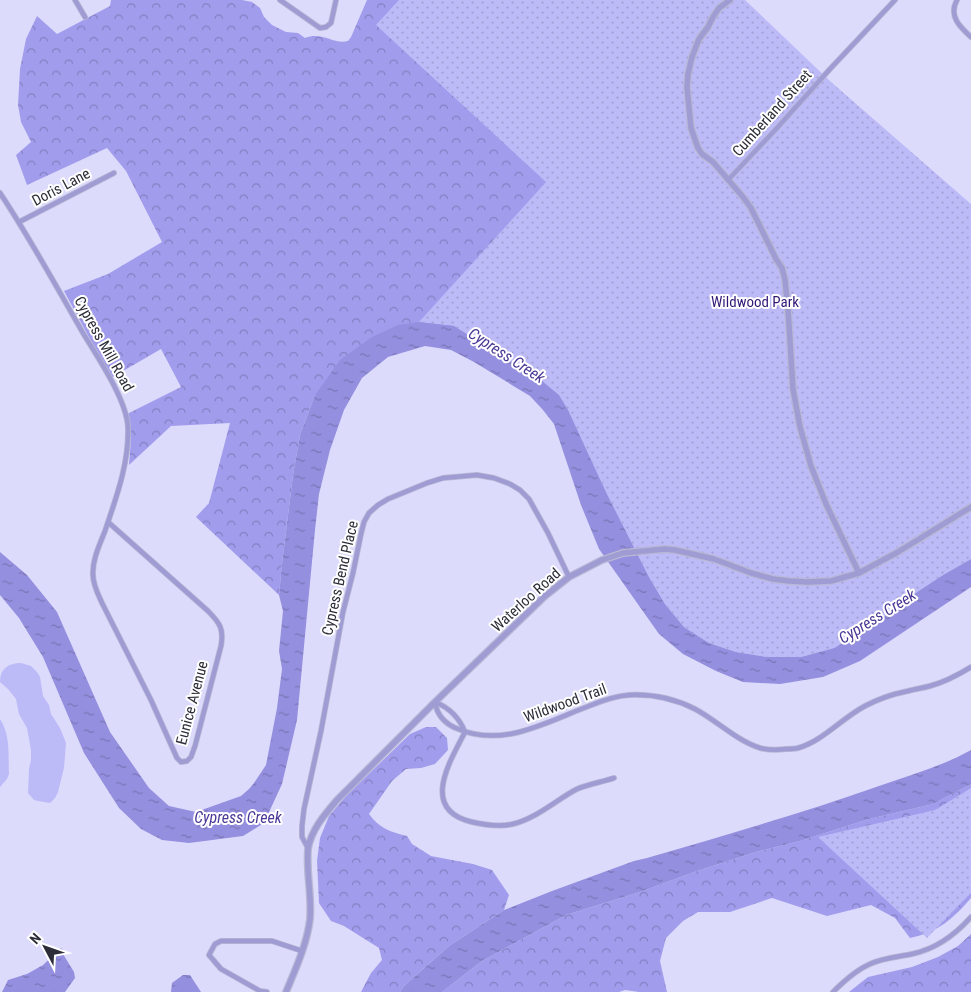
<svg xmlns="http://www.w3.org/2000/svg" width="971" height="992" font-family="'Roboto Condensed',sans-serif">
<defs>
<pattern id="forest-crowns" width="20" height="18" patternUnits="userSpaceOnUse" patternTransform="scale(1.25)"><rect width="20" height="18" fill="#a29ced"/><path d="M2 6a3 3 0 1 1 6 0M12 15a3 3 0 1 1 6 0" fill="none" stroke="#8480c1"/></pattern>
<pattern id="park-dots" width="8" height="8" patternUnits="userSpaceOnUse" patternTransform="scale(1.25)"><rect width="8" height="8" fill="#bdbaf8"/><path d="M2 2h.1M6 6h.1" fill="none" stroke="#a3a0d5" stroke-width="1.8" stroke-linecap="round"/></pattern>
<pattern id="water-ripples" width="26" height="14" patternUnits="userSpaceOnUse" patternTransform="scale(1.25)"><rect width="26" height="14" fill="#958fdf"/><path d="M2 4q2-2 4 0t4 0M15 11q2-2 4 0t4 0" fill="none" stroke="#7a75b6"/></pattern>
</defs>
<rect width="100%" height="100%" fill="#dcdbfc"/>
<g fill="#bdbaf8">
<path d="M21,663L31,666L37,672L40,677L43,696L49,705L51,714L60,728L66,743L64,768L58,792L55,798L50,803L38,801L34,800L28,793L29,769L31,760V750L27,728L19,714L16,699L8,689L0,682C0,669 8,663 21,663Z"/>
<path d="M0,719C11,736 8,756 9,774L7,779L0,787Z"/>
</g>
<g fill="url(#forest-crowns)">
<path d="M111,0H242L252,2L260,8L264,17L272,25L286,32L298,33L305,38C323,31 333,45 348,41L351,37L367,0H715L568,410L418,322L315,395L300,435L293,475L282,564L279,595L196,517L209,503L230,423L171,426L129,465C130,448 133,431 127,414L181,387L161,349L111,378L64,291L108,274L162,242L126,171L107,148L27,185L16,155L31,142L21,122L18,105L20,69L26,39L37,16L57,34L110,6Z"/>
<path d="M426,727H436L447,738L448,750L435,764L421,768L406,769L392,781L369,814C379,828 390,832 407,836L412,844L431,856L473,864L492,870L509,895L504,910L449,946L404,986L400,992H361L371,973L382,960L379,948L344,926L331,921L319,903L317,861L320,838L329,816L346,796L410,734Z"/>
<path d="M971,784V898C953,919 938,932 910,938L895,918L871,905L827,916L772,898L730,912H698L683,921L666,938L660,961L667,992H639L625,990L619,992H442L482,961L566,915L640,892L697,871L756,852L800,841L869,819L933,804Z"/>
<polygon points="971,934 971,992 849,992 868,977 912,967 938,957 958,946"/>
</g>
<g fill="url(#park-dots)">
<polygon points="399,0 745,0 831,82 971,204 971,559 943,575 911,596 868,629 834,648 801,657 767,657 736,652 709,643 684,627 665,604 649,577 607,494 581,438 454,326 419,322 546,182 376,25"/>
<polygon points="971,788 971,893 927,938 818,837 935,810"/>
</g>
<g fill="url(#water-ripples)">
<polygon points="418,322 454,326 542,381 559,395 568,410 607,494 649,577 665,604 684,627 709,643 736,652 767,657 801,657 834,648 868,629 911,596 943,575 971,559 971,587 860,661 823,677 780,684 743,682 716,671 683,654 659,634 599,549 581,505 554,424 543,410 530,396 474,362 451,350 425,346 388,357 362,378 344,410 330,450 319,494 315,530 297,720 282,784 264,823 243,836 189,843 162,840 141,829 119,808 84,753 43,657 19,618 0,595 0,552 27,575 57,612 110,732 149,788 169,806 196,812 241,796 249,789 254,783 266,765 277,708 282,669 279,651 283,611 279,595 282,564 293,475 300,435 315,395 340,360 372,337 398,325"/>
<path d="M971,750V784L933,804L869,819L800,841L756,852L697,871L640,892L566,915L482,961L442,992H400L404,986L449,946L504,910L552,891L634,861L647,858C725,835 803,813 879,786C910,775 943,766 971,750Z"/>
<polygon points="61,948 64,951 63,954 74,972 75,978 65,992 2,992 8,980 27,974 43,965"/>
<polygon points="183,975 190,975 201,992 171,992 172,983"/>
</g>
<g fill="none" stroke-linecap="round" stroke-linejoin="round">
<defs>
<g id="minor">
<polyline points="75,0 85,17"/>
<polyline points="280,0 320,28 326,27 331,23 336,0"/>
<path d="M957,0C948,16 960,27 971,37"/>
<polyline points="728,180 777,128 830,69 895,0"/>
<path d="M0,193C30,238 56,286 83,333C98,358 127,400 128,428C129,464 116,498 105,531C100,544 92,560 93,575C93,585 98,594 102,603L151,700L177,758L181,762L187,761L191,757L195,746L221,646C224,629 220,623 208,611L108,522"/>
<polyline points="19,222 114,173"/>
<path d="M465,732C459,717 450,708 435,702C437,716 445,724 458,729C504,748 546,722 589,706C601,701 615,696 629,695C651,694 675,699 695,709C716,720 737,741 760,748C768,750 778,750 786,749C790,749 794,749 798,748C823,741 842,718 865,706C878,699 893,694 908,691C915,689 923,688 930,686C945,682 958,675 971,667"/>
<path d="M465,732C449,763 420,810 472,822C485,825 500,827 513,824C537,818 556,800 577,789C589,784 602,782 614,778"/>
<polyline points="308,848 302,837 302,826 304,809 321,731 343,612 353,573 361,534 364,522 369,513 378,505 388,499 427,483 443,478 477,475 494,478 510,484 520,490 529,499 548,533 569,577"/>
<polyline points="267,992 260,991 221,969 209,955 215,944 221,941 272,941 302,951"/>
<path d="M833,992C844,981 856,970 870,964C883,958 898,957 912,954C936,949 955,935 971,917"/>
</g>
<g id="tertiary">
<polyline points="730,0 719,8 713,17 708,27 699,39 692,57 688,74 687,87 691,128 698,148 702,154 713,162 743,197 751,208 776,259 782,268 785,280 788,309 793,389 800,427 811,466 826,504 859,573"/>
<path d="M286,992C296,968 307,944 310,919C312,896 306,872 308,849C311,830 325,814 337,800L435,702L545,596L569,577L602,560L623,553L665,549L675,550L714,559L751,573L773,579L789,581L808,582L831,581L859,573L898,552L971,507"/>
</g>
</defs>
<use href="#minor" stroke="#b9b8d5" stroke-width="6"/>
<use href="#tertiary" stroke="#b9b8d5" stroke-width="8"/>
<use href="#minor" stroke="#9f9cd3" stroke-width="4.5"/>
<use href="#tertiary" stroke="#9f9cd3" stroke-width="5.5"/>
</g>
<g text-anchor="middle" stroke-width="4" stroke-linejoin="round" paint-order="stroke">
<g font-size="15" fill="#2d2d39" stroke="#fff">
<text transform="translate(772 113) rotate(-48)" y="5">Cumberland Street</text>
<text transform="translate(61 187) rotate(-28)" y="5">Doris Lane</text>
<text transform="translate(104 344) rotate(61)" y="5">Cypress Mill Road</text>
<text transform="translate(340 578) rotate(-77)" y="5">Cypress Bend Place</text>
<text transform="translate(526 600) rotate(-42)" y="5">Waterloo Road</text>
<text transform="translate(192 703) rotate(-75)" y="5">Eunice Avenue</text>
<text transform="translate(565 703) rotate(-20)" y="5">Wildwood Trail</text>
</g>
<g font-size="15" fill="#311876" stroke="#fff">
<text x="755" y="307">Wildwood Park</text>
</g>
<g font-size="16" font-style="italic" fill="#4a3896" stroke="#fff">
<text transform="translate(507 355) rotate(33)" y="6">Cypress Creek</text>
<text transform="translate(877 616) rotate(-32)" y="6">Cypress Creek</text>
<text x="238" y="823">Cypress Creek</text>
</g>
</g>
<g transform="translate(45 947) rotate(311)" stroke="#ffffff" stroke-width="4" paint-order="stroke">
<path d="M0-4L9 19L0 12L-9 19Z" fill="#2d2d39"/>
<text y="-8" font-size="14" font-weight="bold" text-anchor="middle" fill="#2d2d39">N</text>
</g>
</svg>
